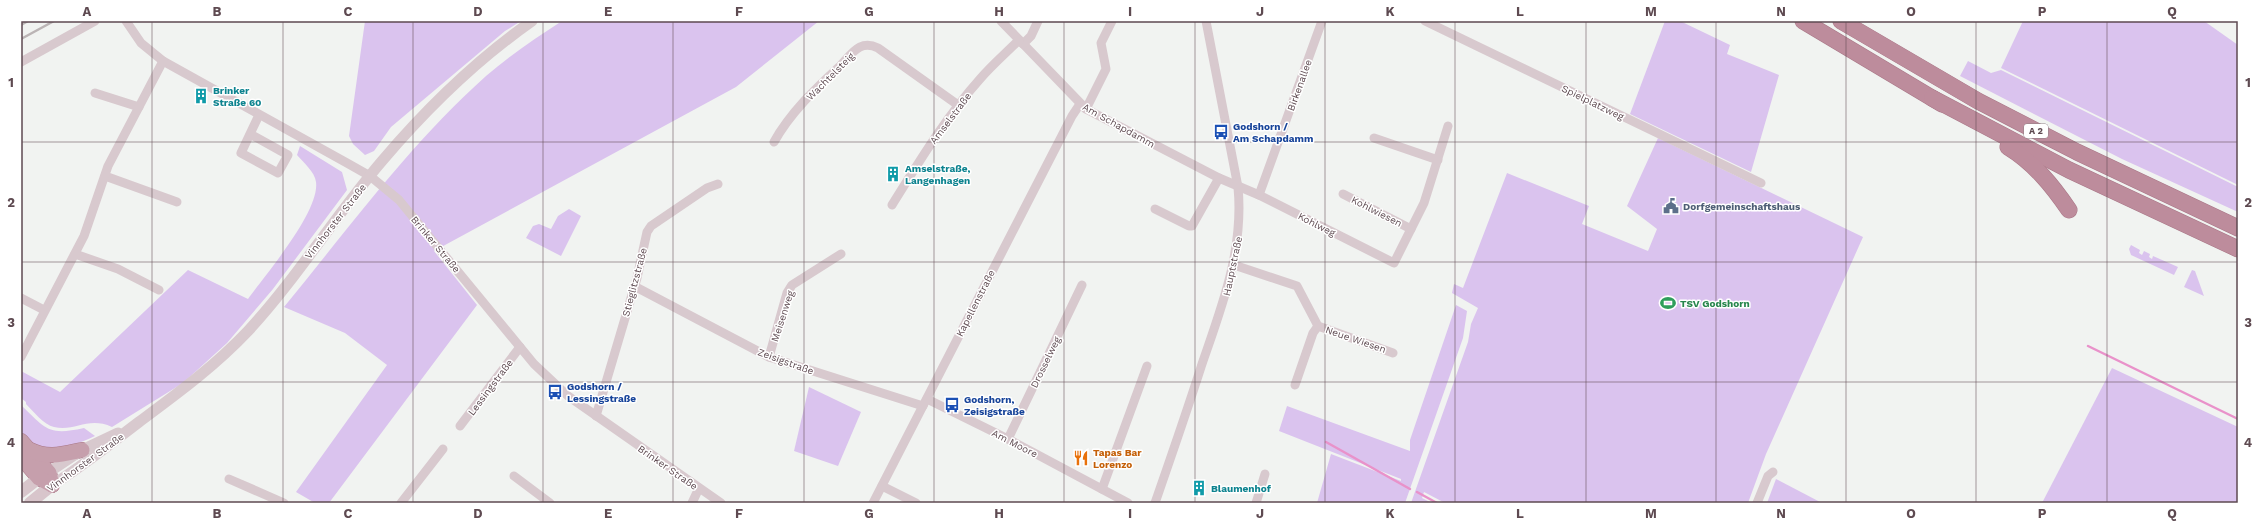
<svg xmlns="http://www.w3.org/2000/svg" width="2259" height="524" font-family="'Work Sans',sans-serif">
<rect width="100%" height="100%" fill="#f1f3f1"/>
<g fill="#dac3ee">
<polygon points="365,21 521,21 505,31 391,127 374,151 365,155 353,144 349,136"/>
<path d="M562,21H819L736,87L434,251L477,305L329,503H315L296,492L387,365L345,333L284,307C348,229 410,144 486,76C510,55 536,38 562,21Z"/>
<polygon points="1665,21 1680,21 1730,45 1727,54 1779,75 1751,172 1630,114"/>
<polygon points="2023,21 2204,21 2238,45 2238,185 2001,68"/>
<polygon points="1968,61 1991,73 2001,70 2238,187 2238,212 2122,159 1960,76"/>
<polygon points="1658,138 1863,237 1766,454 1748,503 1445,503 1424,492 1422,498 1432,503 1411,503 1468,342 1471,324 1478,308 1452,293 1454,284 1463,288 1507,173 1589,206 1582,224 1648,251 1657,229 1627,206"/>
<path d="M300,146L342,172L347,190L273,289L227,343L183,383L112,427C88,416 75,432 54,427C44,425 33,411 26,404V402L21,398V371L60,392L188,270L248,299C266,274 320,211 316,182C315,172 303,162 297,155Z"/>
<polygon points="569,209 581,216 561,256 526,238 533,226 539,224 551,229 558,216"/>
<polygon points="2131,245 2140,250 2139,253 2142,255 2144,251 2150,254 2149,257 2152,259 2153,256 2178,267 2174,275 2131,255 2129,249"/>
<polygon points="2192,270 2195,271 2204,296 2184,287"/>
<polygon points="1456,305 1467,311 1463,338 1405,503 1317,503 1331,454 1401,481 1401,479 1279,431 1287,406 1410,451 1410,440"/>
<polygon points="2112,368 2238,427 2238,503 2042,503"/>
<polygon points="809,387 861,412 838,466 794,451"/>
<path d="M21,405C46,429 48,436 84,428L95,436C69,448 43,457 21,434Z"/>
<polygon points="1776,479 1822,503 1767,503"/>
</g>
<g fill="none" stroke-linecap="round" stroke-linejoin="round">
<g stroke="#e992ca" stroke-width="2.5">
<polyline points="2088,346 2238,419"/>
<polyline points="1326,442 1410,489"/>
<polyline points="1417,492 1437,503"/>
</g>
<defs>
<g id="trunk">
<polyline points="21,441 49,473 52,485"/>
<path d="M30,450C48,459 63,454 82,450"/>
<polyline points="21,457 39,478 52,485"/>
</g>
<g id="motorway">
<polyline points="1803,21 1942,104"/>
<polyline points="1841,21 1978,101 2077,152 2238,228"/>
<polyline points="1932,98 2069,170 2238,249"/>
<path d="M2008,147C2034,163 2052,185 2069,210"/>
</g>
</defs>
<use href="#trunk" stroke="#a97787" stroke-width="16"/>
<use href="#motorway" stroke="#a97787" stroke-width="17"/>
<g stroke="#d8c9ce" stroke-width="9">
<polyline points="126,21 141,43 163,61 347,163 370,176 399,200 534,364 568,396 721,503"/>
<polyline points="1001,21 1086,109 1219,178 1259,195 1394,263 1424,203 1448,126"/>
<polyline points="1425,21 1761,183"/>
<polyline points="1023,44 1031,36 1038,21"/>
<polyline points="21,62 95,21"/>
<polyline points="95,93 139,107"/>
<polyline points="1086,109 1106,69 1101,43 1112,21"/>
<polyline points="250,134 288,155 278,173 241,153 259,115"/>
<polyline points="1374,138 1438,160"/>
<path d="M774,142C790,113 816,88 840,66C846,60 852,51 860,47C866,44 872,45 878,48L958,105"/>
<polyline points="105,176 177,202"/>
<polyline points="1343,194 1411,229"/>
<polyline points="1259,195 1322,21"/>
<path d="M892,205C919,162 946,117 980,79C992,65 1006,53 1019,40"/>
<polyline points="1155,209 1189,226 1192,226 1219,178"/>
<polyline points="75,254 118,269 159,290"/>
<polyline points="1234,265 1297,286 1318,326 1393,353"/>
<polyline points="634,286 769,357 923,406"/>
<polyline points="21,298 44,310"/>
<polyline points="21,357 84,236 108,166 163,61"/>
<polyline points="769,357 787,293 792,285 841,254"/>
<polyline points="1295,385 1313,333 1318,326"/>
<polyline points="927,399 1008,439 1128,503"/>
<polyline points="596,416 637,278 647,232 651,226 707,188 718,184"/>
<polyline points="460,426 520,347"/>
<polyline points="1008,439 1082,285"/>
<polyline points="514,476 550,503"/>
<polyline points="229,479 284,503"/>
<polyline points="882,486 916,503"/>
<polyline points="1102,489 1147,366"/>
<polyline points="401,503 443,449"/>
<polyline points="692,503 699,488"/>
<polyline points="873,503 1072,116 1080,104"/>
<path d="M1155,503C1171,457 1187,411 1202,364C1222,306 1244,250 1238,187L1206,21"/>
<polyline points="1256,503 1265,474"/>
<polyline points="1757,503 1768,476 1773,472"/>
</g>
<g stroke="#d8c9ce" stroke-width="11">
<polyline points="43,476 82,450 118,433"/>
<path d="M52,485C83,466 110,444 139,422C178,393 215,366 248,331C297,278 335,216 382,161C427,108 475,61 532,21"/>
</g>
<g stroke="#d8c5cb" stroke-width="12">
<polyline points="21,492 39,478"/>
<polyline points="30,503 52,485"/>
</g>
<use href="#trunk" stroke="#c69fac" stroke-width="15"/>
<use href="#motorway" stroke="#bd8c9c" stroke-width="16"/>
<g stroke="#bbb4b5" stroke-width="2.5">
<polyline points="21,25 28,21"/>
<polyline points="21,39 54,21"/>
</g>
</g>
<path fill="none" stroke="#5e4a51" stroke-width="1" stroke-opacity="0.55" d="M152,21V503M283,21V503M413,21V503M543,21V503M673,21V503M804,21V503M934,21V503M1064,21V503M1195,21V503M1325,21V503M1455,21V503M1586,21V503M1716,21V503M1846,21V503M1976,21V503M2107,21V503M21,142H2238M21,262H2238M21,382H2238"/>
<defs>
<symbol id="building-bare" viewBox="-9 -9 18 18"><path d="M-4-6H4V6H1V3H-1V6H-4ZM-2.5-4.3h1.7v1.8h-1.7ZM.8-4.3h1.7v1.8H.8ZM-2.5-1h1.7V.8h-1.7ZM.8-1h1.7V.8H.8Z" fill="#0f9aa8" stroke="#fff" stroke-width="2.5" paint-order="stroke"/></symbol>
<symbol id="bus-bare" viewBox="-9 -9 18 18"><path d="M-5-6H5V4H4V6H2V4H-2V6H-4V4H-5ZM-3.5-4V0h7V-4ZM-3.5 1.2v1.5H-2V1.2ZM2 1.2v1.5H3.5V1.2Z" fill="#1a4fb4" stroke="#fff" stroke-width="2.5" paint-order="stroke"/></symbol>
<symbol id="civic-bare" viewBox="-9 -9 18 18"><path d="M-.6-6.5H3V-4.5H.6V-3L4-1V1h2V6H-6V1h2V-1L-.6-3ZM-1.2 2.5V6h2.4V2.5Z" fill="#5c6f8a" stroke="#fff" stroke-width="2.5" paint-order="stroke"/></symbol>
<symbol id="stadium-bare" viewBox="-9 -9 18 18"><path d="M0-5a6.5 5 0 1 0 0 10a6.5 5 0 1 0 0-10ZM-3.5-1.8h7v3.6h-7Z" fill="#2e9e5b" stroke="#fff" stroke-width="2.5" paint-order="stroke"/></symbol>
<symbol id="restaurant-bare" viewBox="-9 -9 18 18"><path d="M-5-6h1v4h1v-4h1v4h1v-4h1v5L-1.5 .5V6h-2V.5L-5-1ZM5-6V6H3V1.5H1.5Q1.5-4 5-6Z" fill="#e8710a" stroke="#fff" stroke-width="2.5" paint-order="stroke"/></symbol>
</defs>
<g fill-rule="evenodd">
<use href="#building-bare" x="190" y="85" width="22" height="22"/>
<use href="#bus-bare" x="1210" y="121" width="22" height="22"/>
<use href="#building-bare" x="882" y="163" width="22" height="22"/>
<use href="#civic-bare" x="1660" y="195" width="22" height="22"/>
<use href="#stadium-bare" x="1657" y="292" width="22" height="22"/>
<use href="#bus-bare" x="544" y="381" width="22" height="22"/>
<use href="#bus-bare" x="941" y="394" width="22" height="22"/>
<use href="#restaurant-bare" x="1070" y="447" width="22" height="22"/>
<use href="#building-bare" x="1188" y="477" width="22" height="22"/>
</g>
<g text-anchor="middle" stroke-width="3" stroke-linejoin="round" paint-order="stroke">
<rect fill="#fff" stroke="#8e8085" stroke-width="1" x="2024" y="124" width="24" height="14" rx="3"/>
<g font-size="9" font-weight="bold" fill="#5e4a51">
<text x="2036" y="134">A 2</text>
</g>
<g font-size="10" fill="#5e4a51" stroke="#fff">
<text transform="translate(830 76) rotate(-45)" y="4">Wachtelsteig</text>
<text transform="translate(1299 85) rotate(-70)" y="4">Birkenallee</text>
<text transform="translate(1593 102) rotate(26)" y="4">Spielplatzweg</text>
<text transform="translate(950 118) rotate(-53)" y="4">Amselstraße</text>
<text transform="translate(1119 125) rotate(29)" y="4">Am Schapdamm</text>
<text transform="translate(1377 211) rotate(27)" y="4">Kohlwiesen</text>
<text transform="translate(335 221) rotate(-52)" y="4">Vinnhorster Straße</text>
<text transform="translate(1317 224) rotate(27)" y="4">Kohlweg</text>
<text transform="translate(436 244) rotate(50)" y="4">Brinker Straße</text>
<text transform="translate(1232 266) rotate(-78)" y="4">Hauptstraße</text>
<text transform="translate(634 282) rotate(-75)" y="4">Stieglitzstraße</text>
<text transform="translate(975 303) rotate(-63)" y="4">Kapellenstraße</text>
<text transform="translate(782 316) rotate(-72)" y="4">Meisenweg</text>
<text transform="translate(1356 339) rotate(19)" y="4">Neue Wiesen</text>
<text transform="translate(786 361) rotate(20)" y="4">Zeisigstraße</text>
<text transform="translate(1045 362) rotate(-64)" y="4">Drosselweg</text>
<text transform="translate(490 387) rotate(-53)" y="4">Lessingstraße</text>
<text transform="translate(1015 443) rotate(27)" y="4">Am Moore</text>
<text transform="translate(85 462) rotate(-36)" y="4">Vinnhorster Straße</text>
<text transform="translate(668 467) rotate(35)" y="4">Brinker Straße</text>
</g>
<g font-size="10" font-weight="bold" fill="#0d838f" stroke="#fff" text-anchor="start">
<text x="213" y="94">Brinker<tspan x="213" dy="12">Straße 60</tspan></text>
<text x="905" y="172">Amselstraße,<tspan x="905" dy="12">Langenhagen</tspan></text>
<text x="1211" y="492">Blaumenhof</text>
</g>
<g font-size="10" font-weight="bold" fill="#164399" stroke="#fff" text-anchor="start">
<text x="1233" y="130">Godshorn /<tspan x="1233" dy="12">Am Schapdamm</tspan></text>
<text x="567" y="390">Godshorn /<tspan x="567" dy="12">Lessingstraße</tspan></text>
<text x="964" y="403">Godshorn,<tspan x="964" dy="12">Zeisigstraße</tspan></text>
</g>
<g font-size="10" font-weight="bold" fill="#4e5e75" stroke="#fff" text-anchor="start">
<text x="1683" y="210">Dorfgemeinschaftshaus</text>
</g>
<g font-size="10" font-weight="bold" fill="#27864d" stroke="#fff" text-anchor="start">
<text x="1680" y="307">TSV Godshorn</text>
</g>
<g font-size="10" font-weight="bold" fill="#c56008" stroke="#fff" text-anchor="start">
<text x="1093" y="456">Tapas Bar<tspan x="1093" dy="12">Lorenzo</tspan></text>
</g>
</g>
<rect width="2259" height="524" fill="none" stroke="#ffffff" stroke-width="44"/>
<rect x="22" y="22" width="2215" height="480" fill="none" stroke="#5e4a51" stroke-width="1.5"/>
<g font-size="13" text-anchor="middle" font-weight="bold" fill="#5e4a51">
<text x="87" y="16">A</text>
<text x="217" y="16">B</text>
<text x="348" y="16">C</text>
<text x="478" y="16">D</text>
<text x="608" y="16">E</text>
<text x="739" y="16">F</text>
<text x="869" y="16">G</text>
<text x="999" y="16">H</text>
<text x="1130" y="16">I</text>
<text x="1260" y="16">J</text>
<text x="1390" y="16">K</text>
<text x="1520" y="16">L</text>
<text x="1651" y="16">M</text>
<text x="1781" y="16">N</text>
<text x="1911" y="16">O</text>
<text x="2042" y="16">P</text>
<text x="2172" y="16">Q</text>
<text x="11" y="87">1</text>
<text x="2248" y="87">1</text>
<text x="11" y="207">2</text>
<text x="2248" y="207">2</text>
<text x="11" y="327">3</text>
<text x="2248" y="327">3</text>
<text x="11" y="447">4</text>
<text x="2248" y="447">4</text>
<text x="87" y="518">A</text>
<text x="217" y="518">B</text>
<text x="348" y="518">C</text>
<text x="478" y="518">D</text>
<text x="608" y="518">E</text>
<text x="739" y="518">F</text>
<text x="869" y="518">G</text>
<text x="999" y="518">H</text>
<text x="1130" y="518">I</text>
<text x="1260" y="518">J</text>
<text x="1390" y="518">K</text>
<text x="1520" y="518">L</text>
<text x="1651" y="518">M</text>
<text x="1781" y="518">N</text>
<text x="1911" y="518">O</text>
<text x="2042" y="518">P</text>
<text x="2172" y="518">Q</text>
</g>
</svg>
